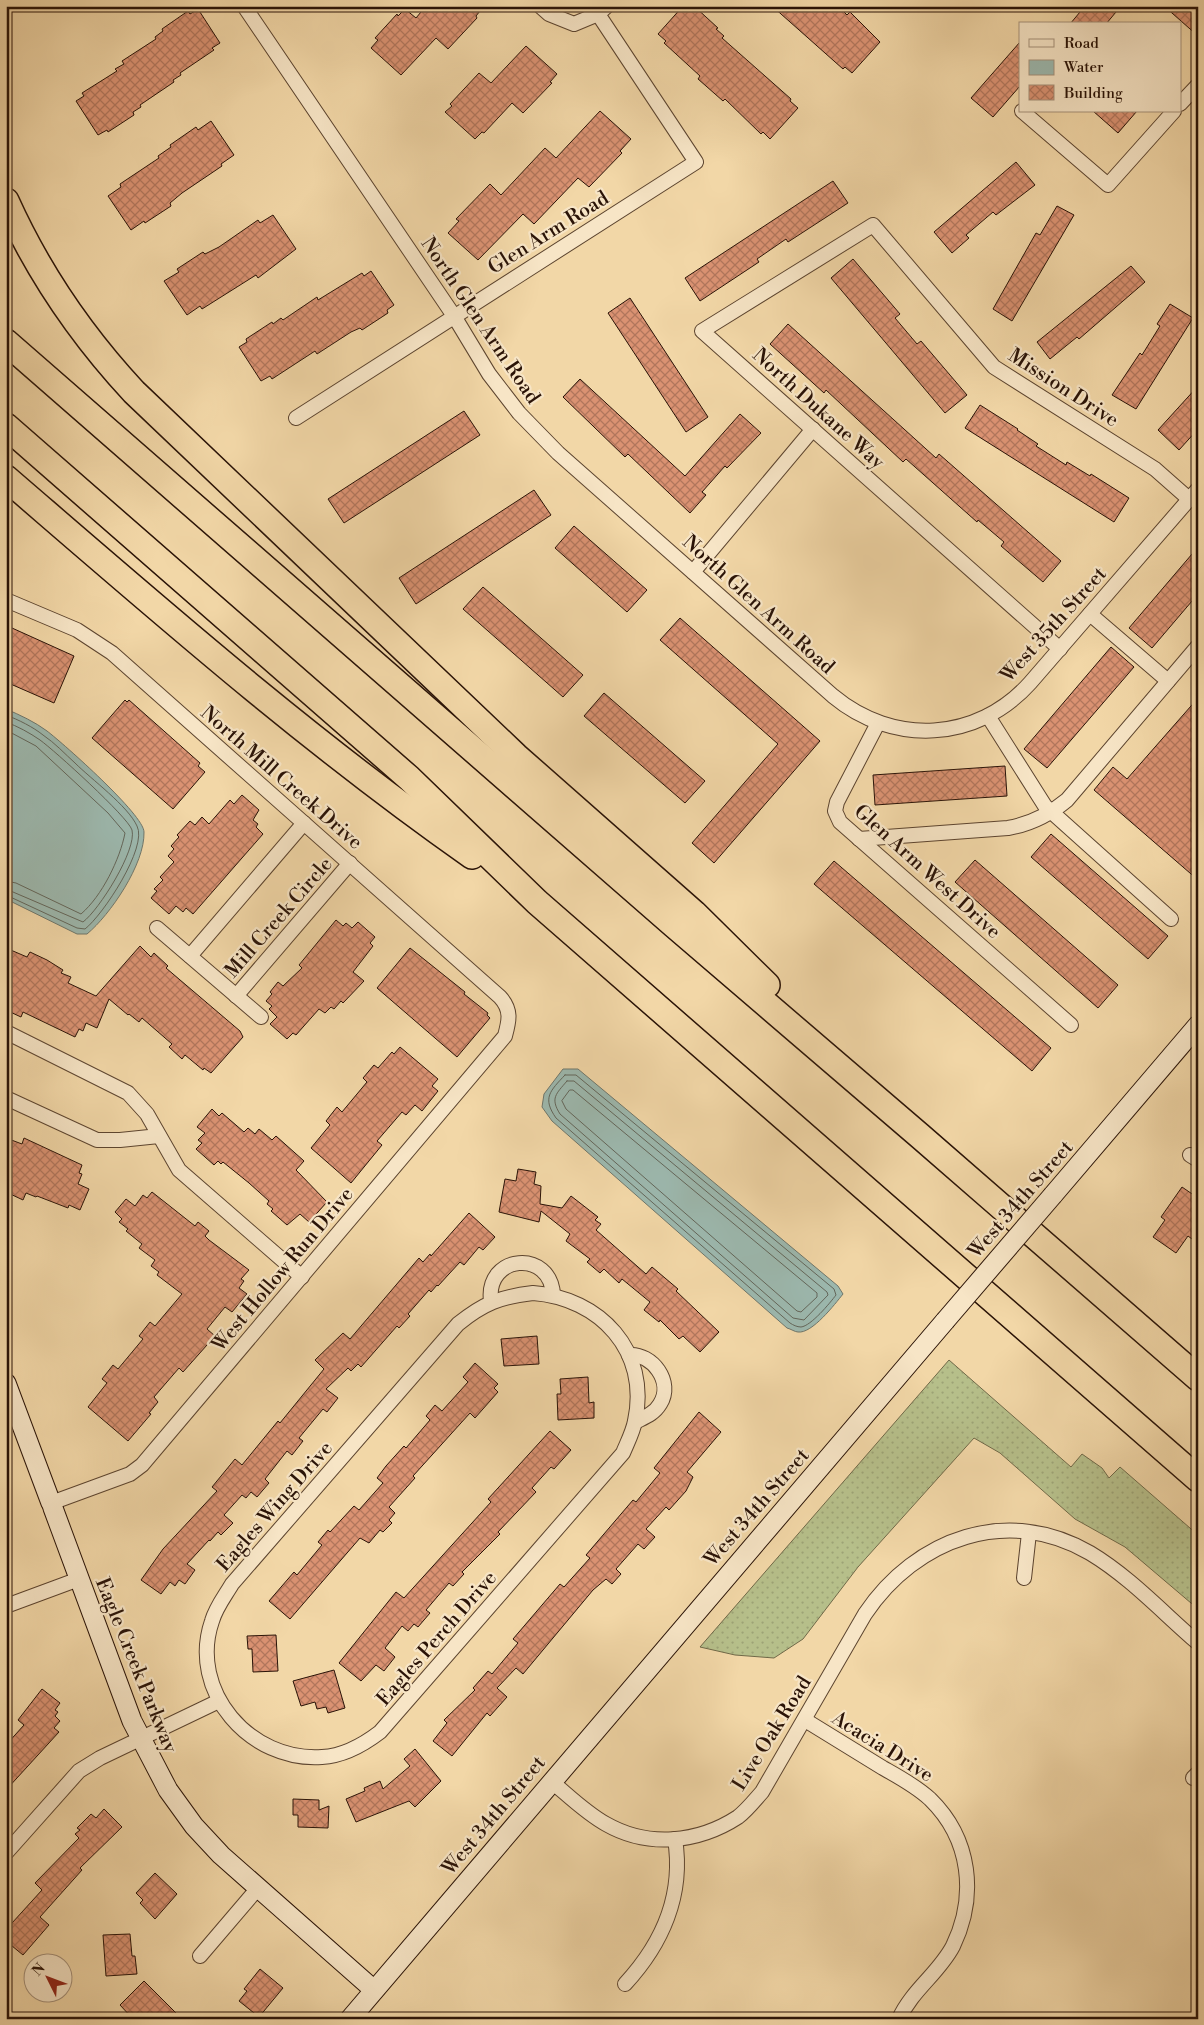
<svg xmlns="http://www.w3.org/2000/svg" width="1204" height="2025" font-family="'Libre Bodoni',serif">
<defs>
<pattern id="grass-dots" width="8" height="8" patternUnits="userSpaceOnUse" patternTransform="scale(1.25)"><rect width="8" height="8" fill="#b6bf8a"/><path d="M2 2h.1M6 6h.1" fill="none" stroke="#9da376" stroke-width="1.8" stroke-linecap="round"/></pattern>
<pattern id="building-cross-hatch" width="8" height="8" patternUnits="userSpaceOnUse" patternTransform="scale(1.25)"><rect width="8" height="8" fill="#da9272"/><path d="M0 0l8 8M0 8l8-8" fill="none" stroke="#b1765c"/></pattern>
</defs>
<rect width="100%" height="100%" fill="#f2d7a7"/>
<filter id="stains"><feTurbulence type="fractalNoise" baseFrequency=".004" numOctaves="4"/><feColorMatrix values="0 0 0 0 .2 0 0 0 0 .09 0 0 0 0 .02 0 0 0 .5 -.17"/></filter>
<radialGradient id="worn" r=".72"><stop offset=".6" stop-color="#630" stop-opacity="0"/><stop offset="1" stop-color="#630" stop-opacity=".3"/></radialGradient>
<polygon fill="url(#grass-dots)" stroke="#706948" points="949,1360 1071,1467 1082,1454 1102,1468 1109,1478 1120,1467 1198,1535 1198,1609 1125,1547 1075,1519 1000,1453 974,1438 858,1567 803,1639 774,1658 735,1655 700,1647"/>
<g fill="#9cb8ae" stroke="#6e766b">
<path d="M6,709C20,715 35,722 47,731C64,744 144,815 144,832C145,864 110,915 87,934H77L6,899Z"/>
<path d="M563,1069H578L838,1286L843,1294C835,1304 812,1334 798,1332C795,1332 791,1329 787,1328L552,1121L542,1107L544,1094Z"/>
</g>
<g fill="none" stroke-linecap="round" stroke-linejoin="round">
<g stroke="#63665a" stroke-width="1">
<path d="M6,715C19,720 33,727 43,735C55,743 65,754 75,763C91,779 128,806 137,826C148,847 103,915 85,929L77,928L6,895"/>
<path d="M6,722C17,726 30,733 40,740C54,750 128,817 132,830C137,850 99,910 83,922L6,889"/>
<path d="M6,730L36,746L108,813L125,833C120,859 102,896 81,914L16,883L6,881"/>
<path d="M565,1075H576L834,1289L836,1295C830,1303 811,1326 801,1327C797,1327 793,1325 790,1323L556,1118C542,1098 550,1091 565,1075Z"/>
<path d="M567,1081H574L827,1292L828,1295L804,1320L793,1318L560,1114C550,1098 556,1094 567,1081Z"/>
<polygon points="570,1090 573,1090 817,1293 817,1297 801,1312 797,1311 566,1109 562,1101"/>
</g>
</g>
<g fill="url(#building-cross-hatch)" stroke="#2a1307">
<polygon points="426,6 484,6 476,16 477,18 448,49 436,38 401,75 371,48 378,40 375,38 397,14 398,16 405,9 416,18"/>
<polygon points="683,6 694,6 718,28 716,29 724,36 722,38 791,99 790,101 798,108 770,139 763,132 761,134 725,99 723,101 698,79 700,76 664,43 666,41 658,34"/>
<polygon points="772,6 838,6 847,15 850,12 880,42 852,73 845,67 843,69"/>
<polygon points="1085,6 1121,6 1106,24 1070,24"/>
<polygon points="1164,6 1198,6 1198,36"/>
<polygon points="198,9 220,43 212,48 214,50 180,73 181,75 173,80 174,82 140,105 141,107 133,112 134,115 108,132 107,130 98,135 76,101 84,96 82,93 117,71 115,69 124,64 122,61 156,39 155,37 163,31 162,29 188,11 190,14"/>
<polygon points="1020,42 1020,86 993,117 971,98"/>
<polygon points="526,46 557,74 550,82 552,83 523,113 512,103 484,133 482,132 475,139 445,112 452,106 450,104 479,73 491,83"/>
<polygon points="600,111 631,139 620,151 622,153 589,187 578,178 534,224 523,214 478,260 448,233 459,221 456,219 490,184 501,195 545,148 556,158"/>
<polygon points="1093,111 1137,111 1118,133"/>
<polygon points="211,121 234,155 221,164 222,166 182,193 170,203 171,206 145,223 144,221 131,230 108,196 121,187 120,184 159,158 158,156 171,147 170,145 196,127 198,130"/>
<polygon points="1016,162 1035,185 996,215 993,212 966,235 969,238 952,253 934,232"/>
<polygon points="833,181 848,203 788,242 786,239 757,259 759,262 700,301 685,278"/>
<polygon points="1057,206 1074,215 1012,321 993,309 1036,233 1040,235"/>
<polygon points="273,215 296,249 258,278 256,275 202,309 200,306 187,315 164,281 179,272 177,269 203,252 205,254 219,247 258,220 260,223"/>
<polygon points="853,259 900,314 895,318 917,344 921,341 967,395 945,413 831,278"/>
<polygon points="1131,266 1145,282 1079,339 1077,337 1050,359 1037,342"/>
<polygon points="371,271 394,305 387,310 388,313 362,330 360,328 351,332 317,354 315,351 272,379 270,376 261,381 239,347 247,342 246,339 272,322 273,324 281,318 283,320 317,297 318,300 362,273 364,276"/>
<polygon points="630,298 708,417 686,432 608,313"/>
<polygon points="1170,304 1193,318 1136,409 1112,395 1140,353 1142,355 1160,326 1157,324"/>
<polygon points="788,324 936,458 939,454 1061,561 1043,582 1001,546 1004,542 978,520 977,522 906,459 903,462 826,390 824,393 770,344"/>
<polygon points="580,379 685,476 740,414 761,433 727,468 725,466 702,492 706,495 690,513 628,454 625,457 563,397"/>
<polygon points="1198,386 1198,429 1179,450 1158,430"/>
<polygon points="980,405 1018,429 1017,430 1038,444 1036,446 1066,465 1067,462 1090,476 1091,474 1129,498 1114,522 965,428"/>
<polygon points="464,411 480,435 344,523 328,499"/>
<polygon points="534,490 551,515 416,604 399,578"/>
<polygon points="574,526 647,590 627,612 555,548"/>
<polygon points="1198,547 1198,594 1152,648 1129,628"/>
<polygon points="483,587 583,675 563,697 463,609"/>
<polygon points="680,618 820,741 714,863 692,843 778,744 660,640"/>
<polygon points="12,628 74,656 54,703 6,682 6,632 9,633"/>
<polygon points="1111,647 1134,667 1047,768 1024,749"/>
<polygon points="604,693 705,781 685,803 584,716"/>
<polygon points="1198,698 1198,880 1094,790 1113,767 1127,779"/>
<polygon points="125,700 127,702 129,700 200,763 198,766 205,772 173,809 92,738"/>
<polygon points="1005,766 1007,796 875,805 873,775"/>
<polygon points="242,795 259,810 253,820 258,824 256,827 263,834 193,914 186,908 183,912 176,906 169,914 151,898 157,891 154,889 163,880 160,877 174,862 168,856 174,849 171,846 179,837 177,835 190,821 195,825 202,817 209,824 230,800 234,804"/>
<polygon points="1051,834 1168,936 1148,959 1031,857"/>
<polygon points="975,860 1118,985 1098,1008 955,882"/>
<polygon points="834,861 1051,1048 1032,1071 814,884"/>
<polygon points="336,920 343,926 346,923 352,928 358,922 375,937 370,943 373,946 353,972 364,981 343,1003 341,1001 334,1009 331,1007 325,1013 319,1009 296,1035 293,1033 287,1039 270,1024 277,1017 269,1009 272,1006 266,1001 272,994 270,992 278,982 283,986 302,968 299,965"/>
<polygon points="140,946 151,957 154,953 168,966 166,968 240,1031 243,1037 211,1073 204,1068 203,1070 185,1055 182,1059 169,1047 172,1044 142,1018 139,1022 129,1014 128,1015 109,999 97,1028 86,1023 83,1031 79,1029 75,1037 23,1012 21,1017 8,1011 10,1005 6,1003 6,948 27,957 30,952 47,960 63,970 61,973 71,977 68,983 96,996"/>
<polygon points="410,948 465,992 464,994 488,1013 487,1015 490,1018 457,1057 377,988"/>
<polygon points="400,1047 438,1079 432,1086 438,1091 422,1111 415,1105 406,1115 402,1112 377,1141 382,1145 351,1183 311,1148 330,1125 326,1121 337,1107 342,1112 367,1082 363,1078 374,1065 378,1068 392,1052 394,1054"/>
<polygon points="212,1109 219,1116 222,1113 244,1132 248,1128 255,1134 259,1129 272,1140 276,1136 304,1161 296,1170 327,1202 309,1222 300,1214 287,1225 271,1211 273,1209 267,1204 269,1201 249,1183 223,1162 221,1164 218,1161 214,1165 196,1149 202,1143 198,1140 205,1133 197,1127"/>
<polygon points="6,1138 22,1144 24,1138 82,1165 79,1173 82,1174 78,1184 89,1189 80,1210 69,1205 68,1208 37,1196 36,1197 26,1193 23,1200 6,1192"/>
<polygon points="518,1169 536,1172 534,1184 541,1186 540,1204 562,1208 571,1196 598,1217 595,1220 601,1224 596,1230 646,1274 652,1267 678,1289 676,1291 719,1332 700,1352 683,1336 679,1339 660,1320 659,1322 644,1310 650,1302 622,1279 619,1283 604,1269 600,1273 587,1262 590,1259 566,1241 570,1234 541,1211 539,1222 499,1212 505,1179 516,1181"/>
<polygon points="1182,1187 1198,1198 1198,1230 1192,1239 1188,1236 1176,1253 1153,1237 1165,1220 1161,1217"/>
<polygon points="152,1192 195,1226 198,1222 209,1231 205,1236 209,1240 249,1270 241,1279 244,1281 239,1288 247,1294 232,1312 225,1307 207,1329 215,1336 183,1372 179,1368 154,1397 158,1402 149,1413 151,1414 128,1441 88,1407 107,1383 102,1379 113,1365 118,1369 143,1339 139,1336 150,1322 155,1326 182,1294 157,1275 159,1272 151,1266 155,1260 139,1248 142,1244 126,1231 128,1229 119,1222 122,1219 115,1212 126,1199 135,1206 143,1195 147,1198"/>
<polygon points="469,1213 495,1237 483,1250 479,1247 464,1265 460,1262 438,1286 437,1285 431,1292 429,1290 408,1314 410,1316 399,1328 397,1326 361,1367 358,1364 351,1371 348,1368 326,1389 338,1398 327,1412 323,1409 299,1438 303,1441 292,1455 287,1451 265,1479 269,1483 257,1497 251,1492 246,1498 242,1495 224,1515 233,1523 221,1535 218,1532 210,1541 209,1540 187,1564 195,1570 185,1584 179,1580 175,1586 170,1582 161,1594 141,1580 163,1549 217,1491 212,1487 235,1459 242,1465 278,1421 280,1423 324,1369 315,1360 343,1333 350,1339 419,1258 423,1262 430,1254 431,1256"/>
<polygon points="537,1336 539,1364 504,1366 501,1339"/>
<polygon points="475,1363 498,1384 494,1388 498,1392 475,1418 470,1413 413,1476 415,1478 389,1507 395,1513 389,1520 392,1523 383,1532 380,1530 369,1543 360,1538 290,1619 269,1601 294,1572 297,1575 322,1545 318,1542 328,1530 330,1532 354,1506 359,1510 383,1483 377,1478 386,1466 404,1446 406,1448 430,1420 426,1416 435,1405 442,1411 468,1382 463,1377"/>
<polygon points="588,1377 589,1403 594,1402 594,1418 558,1420 557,1394 561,1394 560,1379"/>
<polygon points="699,1412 721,1432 687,1472 693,1477 686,1491 669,1510 666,1507 646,1529 655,1537 644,1549 638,1544 616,1569 621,1574 612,1584 606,1579 593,1590 523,1674 516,1668 497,1688 507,1697 490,1716 487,1713 452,1756 433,1741 447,1723 444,1720 475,1690 473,1688 488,1671 492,1674 518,1643 513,1639 560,1584 564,1587 590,1558 586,1555 633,1500 636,1502 660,1473 654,1468"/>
<polygon points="550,1431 571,1450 554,1469 551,1467 532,1488 536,1492 498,1532 500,1534 462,1572 464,1574 453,1586 449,1583 426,1610 430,1613 418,1627 414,1624 408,1631 402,1626 385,1648 395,1657 384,1671 376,1665 361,1681 339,1663 396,1592 404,1598 491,1502 488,1499"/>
<polygon points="276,1635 278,1671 253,1672 252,1649 248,1649 247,1636"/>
<polygon points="334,1670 345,1708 328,1713 326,1707 317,1709 315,1702 301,1706 293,1681"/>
<polygon points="42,1689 60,1703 55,1710 58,1712 55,1716 60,1721 54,1728 59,1732 6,1790 6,1745 24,1725 18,1720"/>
<polygon points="415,1749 441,1781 415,1807 409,1801 356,1822 346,1799 365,1791 364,1788 380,1781 383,1789 410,1766 404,1759"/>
<polygon points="293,1799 319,1800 319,1810 329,1806 328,1828 298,1827 298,1815 293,1815"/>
<polygon points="104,1809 122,1827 80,1868 82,1870 40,1917 49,1925 23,1955 6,1941 6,1923 12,1923 42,1890 35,1883 79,1838 75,1834 80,1830 77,1828 91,1814 96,1818"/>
<polygon points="155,1873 177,1894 155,1919 140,1903 143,1900 136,1893"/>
<polygon points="130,1934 132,1956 135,1956 137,1974 106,1976 103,1935"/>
<polygon points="260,1969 283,1988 259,2017 239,2001 247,1991 244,1989"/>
<polygon points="144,1981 182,2019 133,2019 120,2005"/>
</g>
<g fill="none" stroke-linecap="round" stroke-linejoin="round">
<defs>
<g id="street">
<path d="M244,6L454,316L489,374L519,413L558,453L833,696C893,746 977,742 1030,683L1198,489"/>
<polyline points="540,6 549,14 574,24 598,14"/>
<polyline points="1180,104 1198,85"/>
<polyline points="1022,111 1108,185 1174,111"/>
<polyline points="296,418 696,162 598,14 607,6"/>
<polyline points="693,572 813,429"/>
<path d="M6,600L77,630L112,653L500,997C512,1010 509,1021 505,1036L142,1465L130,1474L51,1503L53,1508"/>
<polyline points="1090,614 1168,681"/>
<polyline points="1060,649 702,331 873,225 994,367 1155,469 1189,499"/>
<polyline points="988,716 1045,806 1171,919"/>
<polyline points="878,723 837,802 835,811 840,822 1071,1025"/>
<path d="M859,839L1008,828C1031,824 1049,815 1067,800L1198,646"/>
<polyline points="157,928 261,1017"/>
<polyline points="190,956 304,823"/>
<polyline points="236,996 350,863"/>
<polyline points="6,1032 128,1093 147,1114 179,1170 302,1277"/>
<polyline points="6,1098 97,1140 120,1140 159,1136"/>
<polyline points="1190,1155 1198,1160"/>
<path d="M533,1293C600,1298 650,1351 635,1421C633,1432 627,1443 623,1453L380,1732C363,1745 343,1756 322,1757C250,1762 188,1691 212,1621C216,1607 225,1596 232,1584L458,1324C484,1303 500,1297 533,1293Z"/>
<path d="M491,1301C485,1254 551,1249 553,1295"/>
<path d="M629,1355C652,1353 674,1382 660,1404C654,1414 645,1417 635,1422"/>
<polyline points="1024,1578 1029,1533"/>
<polyline points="6,1606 79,1579"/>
<path d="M805,1720C831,1736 857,1752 883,1768C899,1777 916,1786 930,1799C971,1839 977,1896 953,1946C939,1973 912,1990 899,2019"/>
<polyline points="1193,1778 1198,1773"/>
<path d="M551,1781C569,1796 586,1813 606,1824C648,1848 698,1843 738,1817C747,1810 754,1801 762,1792L865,1614C916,1538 1008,1505 1090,1553C1130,1577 1163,1613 1198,1643"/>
<polyline points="6,1853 79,1771 100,1758 219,1701"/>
<polyline points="200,1956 258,1888"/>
<path d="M625,1984C662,1944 684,1895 675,1839"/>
</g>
<g id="secondary">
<polyline points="1053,1195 1198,1025"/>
<polyline points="6,1383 51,1503"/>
<polyline points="53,1508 132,1721 168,1790 194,1826 221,1855 374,1990"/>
<polyline points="350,2019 945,1321"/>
</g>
<g id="highway">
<path d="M6,201C38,272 81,335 134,392L516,756L694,913L767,985"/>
<polyline points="6,342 674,925 920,1136 1198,1378"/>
<polyline points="6,426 409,778 537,902 1198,1479"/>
<path d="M6,478C158,609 308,741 472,856"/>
</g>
</defs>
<use href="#street" stroke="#5c442f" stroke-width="16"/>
<use href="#secondary" stroke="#2a1307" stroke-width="21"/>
<use href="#highway" stroke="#2a1307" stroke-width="28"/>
<use href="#street" stroke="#f7e5c6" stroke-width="14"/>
<use href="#secondary" stroke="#f7e5c6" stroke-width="19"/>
<use href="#highway" stroke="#f2d7a7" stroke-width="25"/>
<defs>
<polyline id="secondary-bridge" points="945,1321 1053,1195"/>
</defs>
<use href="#secondary-bridge" stroke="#2a1307" stroke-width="21" stroke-linecap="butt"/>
<use href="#secondary-bridge" stroke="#f7e5c6" stroke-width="19"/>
</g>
<g text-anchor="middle" stroke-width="4.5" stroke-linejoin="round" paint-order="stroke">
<g font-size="20" fill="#2a1307" stroke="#f7e5c6">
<text transform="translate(548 232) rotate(-32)" y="7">Glen Arm Road</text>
<text transform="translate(481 320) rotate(56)" y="7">North Glen Arm Road</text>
<text transform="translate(1064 387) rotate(33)" y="7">Mission Drive</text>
<text transform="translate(819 408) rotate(42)" y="7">North Dukane Way</text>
<text transform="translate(759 604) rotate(42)" y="7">North Glen Arm Road</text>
<text transform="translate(1053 624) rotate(-48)" y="7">West 35th Street</text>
<text transform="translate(282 777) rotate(41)" y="7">North Mill Creek Drive</text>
<text transform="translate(928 871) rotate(42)" y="7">Glen Arm West Drive</text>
<text transform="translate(278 917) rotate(-49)" y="7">Mill Creek Circle</text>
<text transform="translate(1020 1199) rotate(-49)" y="7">West 34th Street</text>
<text transform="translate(282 1269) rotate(-50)" y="7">West Hollow Run Drive</text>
<text transform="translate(274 1506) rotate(-49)" y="7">Eagles Wing Drive</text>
<text transform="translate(756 1507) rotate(-49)" y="7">West 34th Street</text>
<text transform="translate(436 1638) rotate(-49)" y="7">Eagles Perch Drive</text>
<text transform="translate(137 1665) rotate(68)" y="7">Eagle Creek Parkway</text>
<text transform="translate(771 1733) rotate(-58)" y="7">Live Oak Road</text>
<text transform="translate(883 1746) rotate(32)" y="7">Acacia Drive</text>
<text transform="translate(493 1815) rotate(-50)" y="7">West 34th Street</text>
</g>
</g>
<rect width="1204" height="2025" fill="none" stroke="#f2d7a7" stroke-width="25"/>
<rect x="8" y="8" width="1189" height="2010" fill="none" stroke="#2a1307" stroke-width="2.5"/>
<rect x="12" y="12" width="1179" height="2000" fill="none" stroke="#2a1307"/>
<rect x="1019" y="22" width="162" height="90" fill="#f7e5c6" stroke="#a5917a"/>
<rect x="1029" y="39" width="25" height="8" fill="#f7e5c6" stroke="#a5917a"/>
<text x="1064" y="48" font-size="15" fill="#2a1307">Road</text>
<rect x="1029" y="60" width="25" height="15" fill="#9cb8ae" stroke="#a5917a"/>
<text x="1064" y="72" font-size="15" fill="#2a1307">Water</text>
<rect x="1029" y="85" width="25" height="15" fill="url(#building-cross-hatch)" stroke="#a5917a"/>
<text x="1064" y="98" font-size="15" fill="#2a1307">Building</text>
<g transform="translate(48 1978) rotate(312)"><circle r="24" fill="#f7e5c6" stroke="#a5917a"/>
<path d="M0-4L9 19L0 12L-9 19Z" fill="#8f2418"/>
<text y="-8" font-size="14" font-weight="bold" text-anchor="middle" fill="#2a1307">N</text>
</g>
<rect width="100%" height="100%" filter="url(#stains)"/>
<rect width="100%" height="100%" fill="url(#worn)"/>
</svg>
